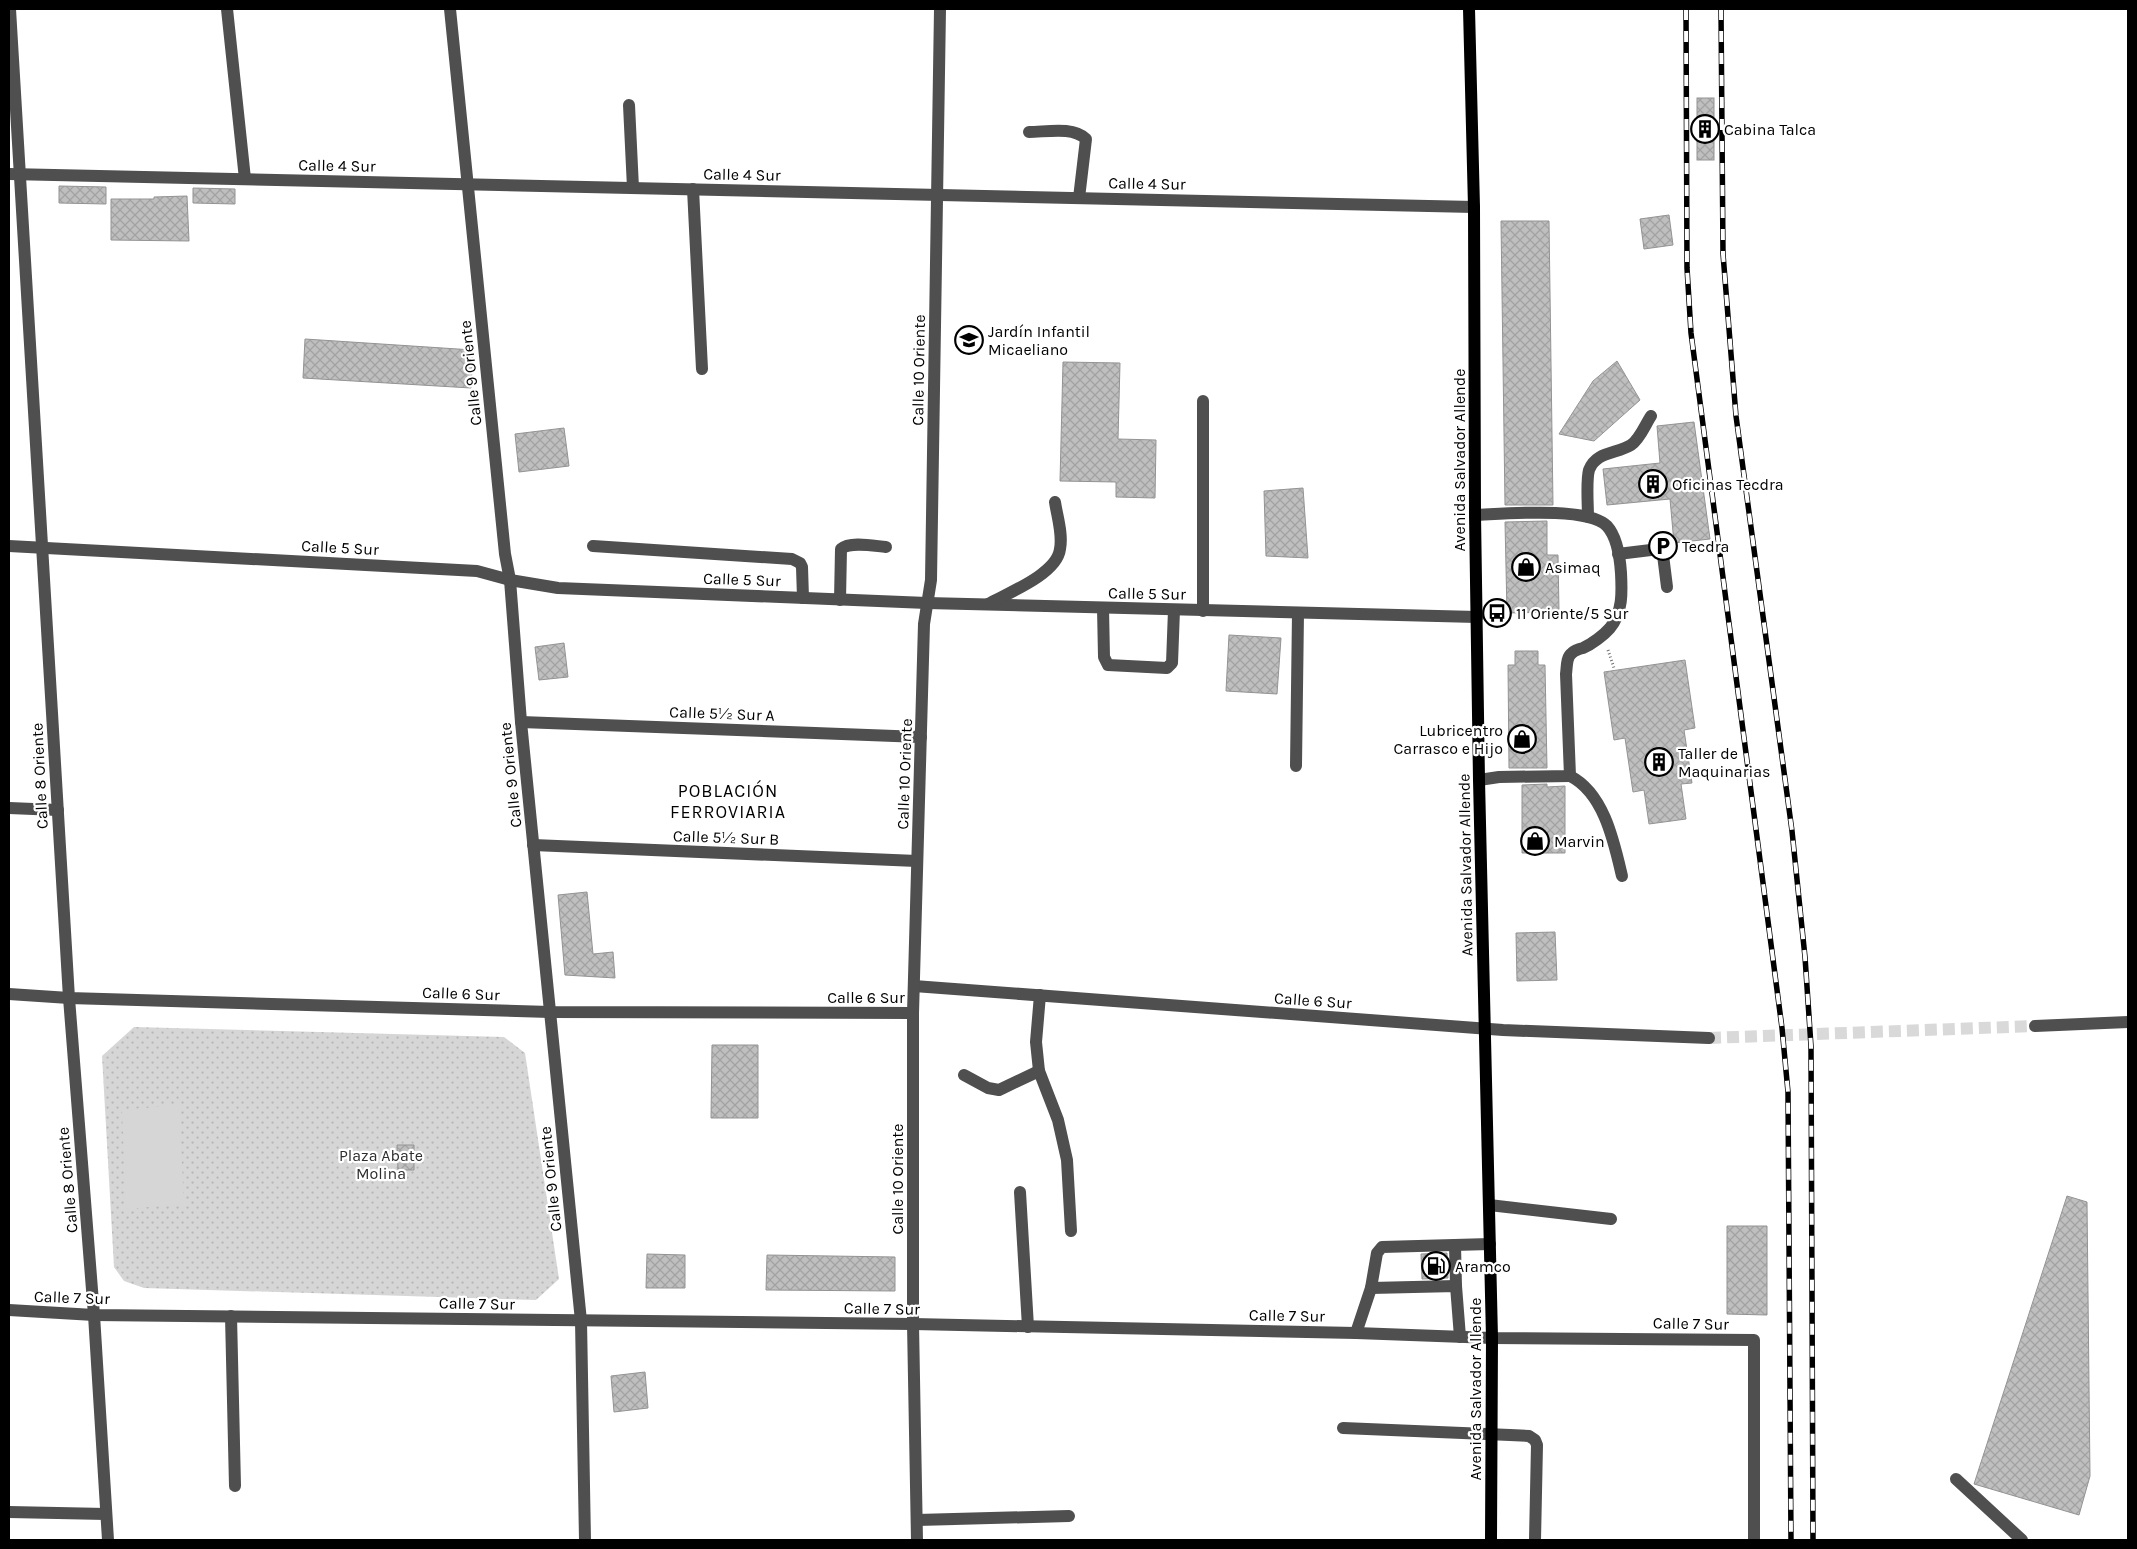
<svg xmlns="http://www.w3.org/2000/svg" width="2137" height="1549" font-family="Karla,sans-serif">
<defs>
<pattern id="green-dots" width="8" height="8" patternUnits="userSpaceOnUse" patternTransform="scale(1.25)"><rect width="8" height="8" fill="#d6d6d6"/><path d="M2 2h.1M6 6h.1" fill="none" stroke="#b6b6b6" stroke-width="1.8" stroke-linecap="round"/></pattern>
<pattern id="building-cross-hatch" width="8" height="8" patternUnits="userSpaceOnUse" patternTransform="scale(1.25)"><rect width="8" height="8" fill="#bfbfbf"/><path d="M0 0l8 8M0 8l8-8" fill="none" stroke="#a2a2a2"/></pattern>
</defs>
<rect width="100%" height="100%" fill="#fff"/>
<polygon fill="url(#green-dots)" points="134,1027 504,1037 525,1053 559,1279 536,1300 144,1288 124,1281 114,1267 102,1056"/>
<polygon fill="#d6d6d6" points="179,1105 184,1204 126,1209 122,1110"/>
<g fill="url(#building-cross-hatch)" stroke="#939393">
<rect x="1697" y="98" width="17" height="62"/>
<polygon points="59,186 106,187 106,204 59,203"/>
<polygon points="193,188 235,189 235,204 193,203"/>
<polygon points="187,196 189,241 111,240 111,199 154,199 154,197"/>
<polygon points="1669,215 1673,245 1644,249 1640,219"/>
<polygon points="1501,221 1549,221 1553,505 1505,505"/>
<polygon points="305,339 473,350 471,388 303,378"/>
<polygon points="1617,361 1640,400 1594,441 1559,434 1593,381"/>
<polygon points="1063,362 1120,363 1118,439 1156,440 1155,498 1116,497 1116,482 1060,481"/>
<polygon points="1694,422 1710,539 1674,543 1670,499 1607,505 1603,469 1660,463 1657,426"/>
<polygon points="564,428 569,466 519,472 515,434"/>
<polygon points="1303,488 1308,558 1266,556 1264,491"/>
<polygon points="1547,521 1547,555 1558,555 1559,612 1507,613 1505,522"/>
<polygon points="1229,635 1281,638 1277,694 1226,691"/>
<polygon points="564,643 568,677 539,680 535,647"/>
<polygon points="1515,651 1538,651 1538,665 1545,665 1547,768 1509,768 1508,665 1515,665"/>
<polygon points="1685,660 1695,728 1684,730 1692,783 1681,784 1686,819 1649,824 1644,790 1633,792 1625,738 1614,740 1604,672"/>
<polygon points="1547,784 1547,787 1565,786 1565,853 1522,853 1522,785"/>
<polygon points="587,892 593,954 613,952 615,978 565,975 558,895"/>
<polygon points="1555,932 1557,980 1517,981 1516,933"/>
<polygon points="712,1045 758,1045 758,1118 711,1118"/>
<polygon points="397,1145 414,1145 414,1170 398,1170"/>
<polygon points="2067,1196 2087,1202 2090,1476 2079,1515 1974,1484"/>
<polygon points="1727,1226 1767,1226 1767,1315 1727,1314"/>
<polygon points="1447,1253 1448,1278 1422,1279 1421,1254"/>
<polygon points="647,1254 685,1255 685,1288 646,1288"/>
<polygon points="767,1255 895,1257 895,1291 766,1290"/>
<polygon points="645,1372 648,1408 614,1412 611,1376"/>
</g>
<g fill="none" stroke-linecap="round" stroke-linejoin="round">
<polyline stroke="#d9d9d9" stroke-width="12" stroke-dasharray="12 6" stroke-linecap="butt" points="1709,1038 2035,1026"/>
<polyline stroke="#717171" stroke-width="3" stroke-dasharray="1 2.5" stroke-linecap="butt" points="1608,650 1614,668"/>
<g stroke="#4f4f4f" stroke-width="12">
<polyline points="10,9 69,998 94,1315 108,1540"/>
<polyline points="227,9 245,179"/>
<polyline points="450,9 505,554 510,580 521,722 581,1321 585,1540"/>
<polyline points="629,105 633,188"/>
<path d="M1029,132C1046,132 1073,126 1086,139L1079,198"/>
<polyline points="9,174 1474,207"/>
<polyline points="693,189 702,369"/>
<polyline points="1203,401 1203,611"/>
<path d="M1475,515C1503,514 1588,506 1607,526C1617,537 1620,558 1621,573C1622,592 1623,612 1610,628C1604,635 1592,644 1583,648C1579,649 1575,650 1572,653C1566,657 1567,668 1566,674L1570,776L1499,777L1479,780"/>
<path d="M1588,517C1588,505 1586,481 1589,470C1596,451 1617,454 1631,445C1640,439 1645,425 1651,416"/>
<polyline points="9,546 477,571 510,580 558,588 927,603 1477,617"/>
<polyline points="593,546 792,559 800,563 802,567 803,598"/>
<polyline points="1618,554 1659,549 1663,555 1667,587"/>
<path d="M840,600L841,549C850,541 874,546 886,547"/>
<path d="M988,604C1008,593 1057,574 1060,549C1063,534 1057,516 1055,502"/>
<polyline points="1103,608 1104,657 1108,665 1167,668 1172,663 1174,610"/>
<polyline points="521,722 921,737"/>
<polyline points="1296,766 1298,613"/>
<path d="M1570,776C1604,793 1614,842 1622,876"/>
<polyline points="9,808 58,810"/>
<polyline points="533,845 917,861"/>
<polyline points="914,986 1503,1030 1709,1038"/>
<polyline points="9,994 69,998 550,1012 913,1013"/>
<polyline points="1040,995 1036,1042 1039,1071 1058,1120 1067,1160 1071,1231"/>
<polyline points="2035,1026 2128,1022"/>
<polyline points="964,1075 988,1088 999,1090 1039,1071"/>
<polyline points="1020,1192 1028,1327"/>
<polyline points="1489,1205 1611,1219"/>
<polyline points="1455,1245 1456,1286"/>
<polyline points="1371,1288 1456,1286 1460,1337"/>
<polyline points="9,1310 94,1315 913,1324 1356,1333 1492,1338 1754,1340 1754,1540"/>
<polyline points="231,1316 235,1486"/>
<polyline points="1356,1333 1371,1288 1377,1253 1382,1247 1490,1244"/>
<polyline points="1343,1428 1510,1435 1529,1436 1535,1440 1537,1445 1535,1540"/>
<polyline points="1956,1479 2022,1540"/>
<polyline points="9,1512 106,1514"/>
<polyline points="917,1520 1069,1516"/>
<polyline points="917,1540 913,1324 913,1013 924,624 931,580 940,9"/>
</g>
<polyline stroke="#000" stroke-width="12" points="1469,9 1474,207 1475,515 1479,780 1492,1338 1491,1540"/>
<defs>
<g id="rail">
<polyline points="1686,9 1687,268 1691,333 1782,1028 1788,1092 1791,1540"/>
<polyline points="1721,9 1723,254 1736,416 1792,831 1805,957 1811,1046 1813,1540"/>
</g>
</defs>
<use href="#rail" stroke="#000" stroke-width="5.5"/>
<use href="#rail" stroke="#fff" stroke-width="4" stroke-dasharray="11" stroke-linecap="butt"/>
</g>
<defs>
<symbol id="building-ring" viewBox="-11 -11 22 22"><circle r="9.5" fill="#fff" stroke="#000" stroke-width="1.5"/><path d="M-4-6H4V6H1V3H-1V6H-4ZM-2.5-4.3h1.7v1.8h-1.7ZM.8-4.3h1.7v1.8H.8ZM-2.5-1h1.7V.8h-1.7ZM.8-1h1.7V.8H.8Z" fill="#000"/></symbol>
<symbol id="school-ring" viewBox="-11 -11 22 22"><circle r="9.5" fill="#fff" stroke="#000" stroke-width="1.5"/><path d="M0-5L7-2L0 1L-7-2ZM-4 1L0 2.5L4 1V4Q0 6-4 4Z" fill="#000"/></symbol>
<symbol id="parking-ring" viewBox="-11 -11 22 22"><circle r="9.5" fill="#fff" stroke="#000" stroke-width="1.5"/><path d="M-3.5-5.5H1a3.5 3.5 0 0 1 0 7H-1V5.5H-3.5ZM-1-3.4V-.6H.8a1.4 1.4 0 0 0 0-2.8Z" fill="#000"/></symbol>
<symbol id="shop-ring" viewBox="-11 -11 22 22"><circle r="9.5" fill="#fff" stroke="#000" stroke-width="1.5"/><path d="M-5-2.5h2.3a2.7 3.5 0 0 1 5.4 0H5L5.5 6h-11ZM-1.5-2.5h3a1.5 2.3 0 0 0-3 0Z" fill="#000"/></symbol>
<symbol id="bus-ring" viewBox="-11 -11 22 22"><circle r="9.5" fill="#fff" stroke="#000" stroke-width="1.5"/><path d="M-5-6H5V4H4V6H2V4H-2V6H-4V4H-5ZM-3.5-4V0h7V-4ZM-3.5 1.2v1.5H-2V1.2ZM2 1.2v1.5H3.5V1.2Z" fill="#000"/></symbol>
<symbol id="fuel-ring" viewBox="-11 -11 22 22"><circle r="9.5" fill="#fff" stroke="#000" stroke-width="1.5"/><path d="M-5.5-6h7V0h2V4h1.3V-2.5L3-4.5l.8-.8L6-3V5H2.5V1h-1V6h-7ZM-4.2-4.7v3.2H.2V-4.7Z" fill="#000"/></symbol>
</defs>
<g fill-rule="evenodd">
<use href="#building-ring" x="1689" y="113" width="32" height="32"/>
<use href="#school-ring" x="953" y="324" width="32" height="32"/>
<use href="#building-ring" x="1637" y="468" width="32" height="32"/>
<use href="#parking-ring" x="1647" y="530" width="32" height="32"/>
<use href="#shop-ring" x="1510" y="551" width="32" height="32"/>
<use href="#bus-ring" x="1481" y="597" width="32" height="32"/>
<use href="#shop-ring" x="1506" y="723" width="32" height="32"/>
<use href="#building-ring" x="1643" y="746" width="32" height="32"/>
<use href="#shop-ring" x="1519" y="825" width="32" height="32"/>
<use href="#fuel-ring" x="1420" y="1250" width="32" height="32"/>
</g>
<g text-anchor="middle" stroke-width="4.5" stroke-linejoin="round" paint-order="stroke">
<g font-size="16" fill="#000" stroke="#fff" text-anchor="start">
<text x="1724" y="135">Cabina Talca</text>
<text x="988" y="337">Jardín Infantil<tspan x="988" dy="18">Micaeliano</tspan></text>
<text x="1672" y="490">Oficinas Tecdra</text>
<text x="1682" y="552">Tecdra</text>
<text x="1545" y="573">Asimaq</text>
<text x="1516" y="619">11 Oriente/5 Sur</text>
<text x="1503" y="736" text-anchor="end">Lubricentro<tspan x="1503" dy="18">Carrasco e Hijo</tspan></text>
<text x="1678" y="759">Taller de<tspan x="1678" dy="18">Maquinarias</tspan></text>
<text x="1554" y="847">Marvin</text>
<text x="1455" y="1272">Aramco</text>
</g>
<g font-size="16" fill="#000" stroke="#fff">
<text transform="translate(337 165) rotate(1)" y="6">Calle 4 Sur</text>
<text transform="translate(742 174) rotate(1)" y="6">Calle 4 Sur</text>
<text transform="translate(1147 183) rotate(1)" y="6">Calle 4 Sur</text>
<text transform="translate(918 370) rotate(-89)" y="6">Calle 10 Oriente</text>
<text transform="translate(470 373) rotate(-96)" y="6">Calle 9 Oriente</text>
<text transform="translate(1459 460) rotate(-90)" y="6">Avenida Salvador Allende</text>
<text transform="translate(340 547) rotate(3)" y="6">Calle 5 Sur</text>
<text transform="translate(742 579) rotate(2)" y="6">Calle 5 Sur</text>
<text transform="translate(1147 593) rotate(1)" y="6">Calle 5 Sur</text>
<text transform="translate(722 713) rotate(2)" y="6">Calle 5½ Sur A</text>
<text transform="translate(904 774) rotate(-88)" y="6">Calle 10 Oriente</text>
<text transform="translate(510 775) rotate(-96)" y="6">Calle 9 Oriente</text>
<text transform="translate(39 776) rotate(-93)" y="6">Calle 8 Oriente</text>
<text transform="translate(726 837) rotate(2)" y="6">Calle 5½ Sur B</text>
<text transform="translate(1465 865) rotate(-91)" y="6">Avenida Salvador Allende</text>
<text transform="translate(461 993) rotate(2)" y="6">Calle 6 Sur</text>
<text x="866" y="1003">Calle 6 Sur</text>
<text transform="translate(1313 1000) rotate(4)" y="6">Calle 6 Sur</text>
<text transform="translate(550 1179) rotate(-96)" y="6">Calle 9 Oriente</text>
<text transform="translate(897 1179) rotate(-90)" y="6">Calle 10 Oriente</text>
<text transform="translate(67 1180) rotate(-95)" y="6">Calle 8 Oriente</text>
<text transform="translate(72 1297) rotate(2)" y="6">Calle 7 Sur</text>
<text transform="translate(477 1303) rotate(1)" y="6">Calle 7 Sur</text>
<text transform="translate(882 1308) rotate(1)" y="6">Calle 7 Sur</text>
<text transform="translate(1287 1315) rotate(1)" y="6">Calle 7 Sur</text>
<text transform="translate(1691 1323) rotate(1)" y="6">Calle 7 Sur</text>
<text transform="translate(1475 1389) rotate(-90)" y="6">Avenida Salvador Allende</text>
</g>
<g font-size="16" fill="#2d2d2d" stroke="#fff">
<text x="381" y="1161">Plaza Abate<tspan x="381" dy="18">Molina</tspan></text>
</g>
<g font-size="18" letter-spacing="1" fill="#000" stroke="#fff">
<text x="728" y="797">POBLACIÓN<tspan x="728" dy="21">FERROVIARIA</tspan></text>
</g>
</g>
<rect width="2137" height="1549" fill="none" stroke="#000000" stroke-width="20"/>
</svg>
